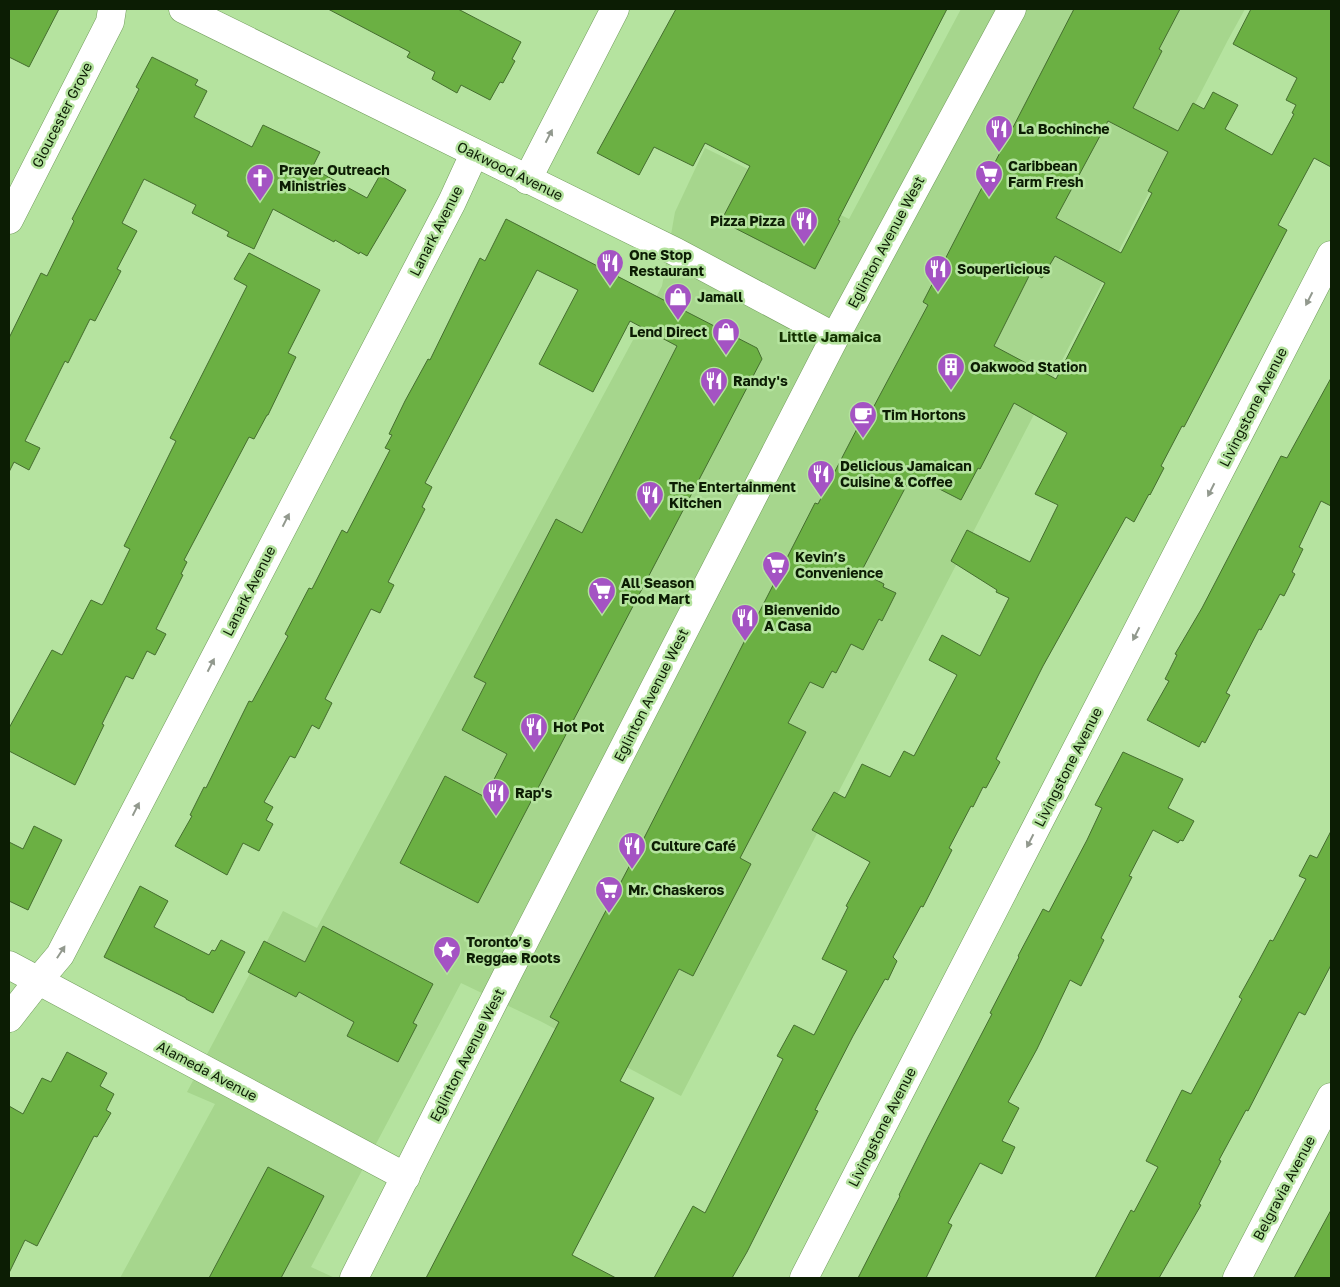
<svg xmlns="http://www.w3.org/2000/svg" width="1340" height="1287" font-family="'Golos Text',sans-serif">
<rect width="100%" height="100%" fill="#b5e39f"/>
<polygon fill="#a6d68d" points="961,9 1245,9 1228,40 681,1096 542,1022 461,983 311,1267 335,1278 120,1278 215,1104 187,1092 283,911 317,928 662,286 675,212 705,148 849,219"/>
<g fill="#6bb043" stroke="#456e2f" fill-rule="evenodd">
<polygon points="9,9 59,9 29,67 9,57"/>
<polygon points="328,9 458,9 521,42 512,59 515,61 503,83 500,82 490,100 461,85 457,93 432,79 435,72 407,57 410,52"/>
<polygon points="676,9 947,9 838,220 840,221 815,269 721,221 750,166 705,143 693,166 654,147 639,175 597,153"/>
<path d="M1074,9H1180L1159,49L1162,51L1133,108L1178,131L1193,103L1204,109L1213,92L1238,105L1225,129L1272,155L1294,114L1292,113L1296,105L1286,100L1297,78L1233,44L1251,9H1331V167L1314,158L1278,225L1287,230L1184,427L1182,426L1161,466L1164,468L1150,495L1149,494L1134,522L1126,517L1043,666L996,759L1000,762L986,788L983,787L973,807L971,806L949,848L952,850L923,907L921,906L893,957L897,961L888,980L885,979L853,1036L818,1104L815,1110L818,1111L747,1252L732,1278H654L693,1206L705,1213L783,1059L777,1056L794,1025L814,1035L847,971L822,959L848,907L846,906L870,862L812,830L834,792L845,798L862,764L890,777L904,751L914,756L957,675L929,660L942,635L980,656L1009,598L996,592L997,590L951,561L967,530L1030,562L1058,505L1035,494L1067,433L1014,403L980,469L978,468L961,500L912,475L861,572L884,584L883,587L896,593L882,621L879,619L863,650L851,644L836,673L832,671L823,688L810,682L788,723L806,732L740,858L751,864L693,976L679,969L620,1081L654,1098L572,1255L616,1278H426L559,1022L550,1017L642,842L815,503L818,504L861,421L865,423L928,305L923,302ZM1108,121L1168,152L1148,191L1152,193L1121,253L1056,218ZM1055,256L1105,283L1056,379L994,346L1031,272L1042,278Z"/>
<polygon points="152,57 198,80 195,85 207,91 194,117 252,147 263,125 320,152 312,168 367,198 380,175 406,190 367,256 360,252 359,254 335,240 334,242 273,209 254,249 227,236 229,232 192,213 196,205 144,179 122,223 137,231 117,269 121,271 95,321 90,319 68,363 65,361 25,441 40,448 29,470 14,462 9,472 9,338 41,273 47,276 74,221 72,219 139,89 136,87"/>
<polygon points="506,219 757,348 762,359 478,903 400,863 445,776 485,797 507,754 462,730 486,683 474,677 556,519 582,533 677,346 630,321 593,392 539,364 578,290 537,270 425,483 432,487 422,507 425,509 388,582 394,585 380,613 371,609 325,699 332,703 319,729 312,725 295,758 290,756 264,802 273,807 266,820 273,824 259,851 243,843 227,875 175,846 192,816 190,815 204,787 206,788 249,701 252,702 288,636 285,634 309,588 312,589 342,530 347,533 390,450 385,448 392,435 389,434 405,401 428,359 430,360 480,258 485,261"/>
<polygon points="249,253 320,290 288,353 296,357 268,415 267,415 254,439 249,437 184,560 187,562 181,574 183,575 156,629 166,634 155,655 147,651 133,679 126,676 102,724 104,725 75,785 9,751 9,728 52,650 62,655 91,600 102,605 104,602 130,549 124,546 176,441 170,438 247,286 234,279"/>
<polygon points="1331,378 1331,506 1321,501 1299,547 1303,549 1292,572 1295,574 1284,596 1280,594 1261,630 1259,629 1226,693 1230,695 1205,743 1202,741 1199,747 1147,720 1169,681 1165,679 1177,655 1175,654 1202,608 1281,456 1287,458"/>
<polygon points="1123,752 1183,779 1168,808 1194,821 1183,841 1180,840 1178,843 1153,830 1129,876 1132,877 1101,938 1104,940 1081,986 1070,980 1037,1049 1008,1102 1019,1108 1002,1141 1015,1147 1002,1174 980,1163 948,1223 952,1225 926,1278 858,1278 900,1196 899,1195 928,1137 992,1014 990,1013 1019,957 1018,956 1043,909 1049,912 1087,840 1102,808 1095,805"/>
<polygon points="34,826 62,840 28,910 9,901 9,842 23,849"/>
<polygon points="1331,831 1331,965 1305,1015 1299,1012 1248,1111 1246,1110 1219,1160 1221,1161 1199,1204 1201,1205 1159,1278 1095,1278 1131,1210 1134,1212 1158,1167 1146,1161 1182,1090 1191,1094 1242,999 1239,997 1254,970 1270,940 1273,941 1306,879 1299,876 1310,855 1317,858"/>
<polygon points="140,886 168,901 154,927 209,955 212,950 215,951 221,940 245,952 213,1013 186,999 186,998 104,957"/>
<polygon points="323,926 433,984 413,1023 417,1025 398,1062 347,1036 354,1022 299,992 296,997 248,972 264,941 305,962"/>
<polygon points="67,1052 107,1073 100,1086 114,1094 106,1110 111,1113 97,1137 94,1136 37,1246 25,1240 9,1273 9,1106 23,1114 42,1078 51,1082"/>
<polygon points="268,1167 324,1196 307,1229 281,1278 209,1278"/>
<polygon points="1331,1210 1331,1278 1294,1278"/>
</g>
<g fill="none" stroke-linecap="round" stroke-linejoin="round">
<defs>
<g id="minor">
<polyline points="183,9 676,252 835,337"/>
<polyline points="527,180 615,9"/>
<polyline points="9,220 110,22 112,9"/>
<polyline points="9,965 406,1177"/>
<polyline points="9,1018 38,981 60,955 452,202 474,154"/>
<polyline points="804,1278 1331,255"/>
<polyline points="1237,1278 1331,1097"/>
</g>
<polyline id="major" points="354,1278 509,971 835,337 1012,9"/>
</defs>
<use href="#minor" stroke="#719c5c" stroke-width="29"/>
<use href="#major" stroke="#719c5c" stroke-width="29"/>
<use href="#minor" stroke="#fff" stroke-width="28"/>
<use href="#major" stroke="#fff" stroke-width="28"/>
</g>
<defs><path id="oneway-solid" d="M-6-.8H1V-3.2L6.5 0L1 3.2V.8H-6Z" transform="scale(1.25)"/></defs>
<g fill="#92998e">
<use href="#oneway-solid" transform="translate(549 136) rotate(-63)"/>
<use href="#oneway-solid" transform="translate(1309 299) rotate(117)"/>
<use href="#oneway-solid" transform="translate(1211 490) rotate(117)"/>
<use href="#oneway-solid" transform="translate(286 520) rotate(-63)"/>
<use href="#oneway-solid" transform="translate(1136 634) rotate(117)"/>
<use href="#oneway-solid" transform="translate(211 665) rotate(-63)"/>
<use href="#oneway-solid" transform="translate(136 809) rotate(-63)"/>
<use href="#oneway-solid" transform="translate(1030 841) rotate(117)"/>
<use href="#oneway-solid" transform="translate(61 952) rotate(-57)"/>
</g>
<defs>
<symbol id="restaurant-pin" viewBox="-11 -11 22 30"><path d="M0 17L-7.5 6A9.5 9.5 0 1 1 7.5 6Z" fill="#a453c3" stroke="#b5e39f"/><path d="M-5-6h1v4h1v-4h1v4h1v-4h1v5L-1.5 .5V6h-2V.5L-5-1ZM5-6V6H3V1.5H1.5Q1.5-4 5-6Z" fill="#fff"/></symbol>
<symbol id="supermarket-pin" viewBox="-11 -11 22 30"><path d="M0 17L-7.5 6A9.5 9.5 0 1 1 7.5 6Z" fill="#a453c3" stroke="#b5e39f"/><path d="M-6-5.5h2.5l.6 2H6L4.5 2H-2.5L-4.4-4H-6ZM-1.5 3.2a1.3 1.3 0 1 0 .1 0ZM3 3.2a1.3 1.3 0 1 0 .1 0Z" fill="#fff"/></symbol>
<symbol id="church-pin" viewBox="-11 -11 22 30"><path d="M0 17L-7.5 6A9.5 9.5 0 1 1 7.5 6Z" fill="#a453c3" stroke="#b5e39f"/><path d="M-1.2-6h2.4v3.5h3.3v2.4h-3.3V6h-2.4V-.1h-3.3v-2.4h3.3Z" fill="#fff"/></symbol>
<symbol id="shop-pin" viewBox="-11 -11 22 30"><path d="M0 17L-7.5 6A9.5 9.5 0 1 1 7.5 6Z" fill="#a453c3" stroke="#b5e39f"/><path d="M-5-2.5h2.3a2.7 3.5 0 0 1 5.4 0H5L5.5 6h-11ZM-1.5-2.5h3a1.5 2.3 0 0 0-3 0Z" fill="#fff"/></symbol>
<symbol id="building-pin" viewBox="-11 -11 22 30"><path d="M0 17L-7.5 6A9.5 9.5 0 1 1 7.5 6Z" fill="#a453c3" stroke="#b5e39f"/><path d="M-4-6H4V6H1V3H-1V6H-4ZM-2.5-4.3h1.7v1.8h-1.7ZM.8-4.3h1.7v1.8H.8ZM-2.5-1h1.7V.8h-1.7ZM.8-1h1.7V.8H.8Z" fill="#fff"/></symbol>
<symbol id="cafe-pin" viewBox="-11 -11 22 30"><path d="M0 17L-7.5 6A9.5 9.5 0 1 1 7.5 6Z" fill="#a453c3" stroke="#b5e39f"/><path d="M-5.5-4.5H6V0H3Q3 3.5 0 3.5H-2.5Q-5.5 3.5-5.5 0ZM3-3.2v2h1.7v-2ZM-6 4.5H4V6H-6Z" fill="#fff"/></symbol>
<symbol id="sight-pin" viewBox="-11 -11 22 30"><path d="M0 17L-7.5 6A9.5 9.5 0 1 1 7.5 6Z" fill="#a453c3" stroke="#b5e39f"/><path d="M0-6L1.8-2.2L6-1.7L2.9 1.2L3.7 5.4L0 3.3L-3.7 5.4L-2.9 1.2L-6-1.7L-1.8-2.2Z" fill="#fff"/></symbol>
</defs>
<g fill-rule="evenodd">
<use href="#restaurant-pin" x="983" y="113" width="32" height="43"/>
<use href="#supermarket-pin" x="973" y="158" width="32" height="43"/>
<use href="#church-pin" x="244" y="162" width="32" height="43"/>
<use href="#restaurant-pin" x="788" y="205" width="32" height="43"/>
<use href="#restaurant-pin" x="594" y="247" width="32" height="43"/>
<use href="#restaurant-pin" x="922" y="253" width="32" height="43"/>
<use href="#shop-pin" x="662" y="281" width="32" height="43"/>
<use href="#shop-pin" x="710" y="316" width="32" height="43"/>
<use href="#building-pin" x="935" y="351" width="32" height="43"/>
<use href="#restaurant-pin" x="698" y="365" width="32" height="43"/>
<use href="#cafe-pin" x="847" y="399" width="32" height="43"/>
<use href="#restaurant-pin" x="805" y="458" width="32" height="43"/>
<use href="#restaurant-pin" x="634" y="479" width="32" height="43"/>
<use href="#supermarket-pin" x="760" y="549" width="32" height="43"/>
<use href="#supermarket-pin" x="586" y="575" width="32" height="43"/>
<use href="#restaurant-pin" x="729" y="602" width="32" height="43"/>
<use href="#restaurant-pin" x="518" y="711" width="32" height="43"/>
<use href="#restaurant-pin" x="480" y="777" width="32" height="43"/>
<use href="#restaurant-pin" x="616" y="830" width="32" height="43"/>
<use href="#supermarket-pin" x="593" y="874" width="32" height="43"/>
<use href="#sight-pin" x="431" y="934" width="32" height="43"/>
</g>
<g text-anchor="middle" stroke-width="5" stroke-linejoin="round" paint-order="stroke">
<g font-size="14" fill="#0c1d04" stroke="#b5e39f">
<text transform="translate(62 115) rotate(-63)" y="5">Gloucester Grove</text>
<text transform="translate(510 171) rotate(26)" y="5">Oakwood Avenue</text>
<text transform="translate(436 231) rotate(-63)" y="5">Lanark Avenue</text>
<text transform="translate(886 242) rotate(-62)" y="5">Eglinton Avenue West</text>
<text transform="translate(1253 407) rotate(-63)" y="5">Livingstone Avenue</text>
<text transform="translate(249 591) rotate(-63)" y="5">Lanark Avenue</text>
<text transform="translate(651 695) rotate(-63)" y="5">Eglinton Avenue West</text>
<text transform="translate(1068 767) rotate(-63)" y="5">Livingstone Avenue</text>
<text transform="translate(467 1055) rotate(-63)" y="5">Eglinton Avenue West</text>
<text transform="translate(207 1071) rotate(28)" y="5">Alameda Avenue</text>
<text transform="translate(882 1127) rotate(-63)" y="5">Livingstone Avenue</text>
<text transform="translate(1284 1188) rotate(-62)" y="5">Belgravia Avenue</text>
</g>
<g font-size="14" font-weight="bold" fill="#0c1d04" stroke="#b5e39f" text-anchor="start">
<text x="1018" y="134">La Bochinche</text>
<text x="1008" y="171">Caribbean<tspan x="1008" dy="16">Farm Fresh</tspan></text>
<text x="279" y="175">Prayer Outreach<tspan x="279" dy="16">Ministries</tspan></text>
<text x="785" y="226" text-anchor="end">Pizza Pizza</text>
<text x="629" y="260">One Stop<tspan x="629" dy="16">Restaurant</tspan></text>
<text x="957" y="274">Souperlicious</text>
<text x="697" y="302">Jamall</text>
<text x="707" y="337" text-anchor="end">Lend Direct</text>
<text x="970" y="372">Oakwood Station</text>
<text x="733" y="386">Randy's</text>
<text x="882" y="420">Tim Hortons</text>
<text x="840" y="471">Delicious Jamaican<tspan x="840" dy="16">Cuisine &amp; Coffee</tspan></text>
<text x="669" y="492">The Entertainment<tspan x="669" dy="16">Kitchen</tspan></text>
<text x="795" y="562">Kevin’s<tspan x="795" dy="16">Convenience</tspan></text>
<text x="621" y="588">All Season<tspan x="621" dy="16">Food Mart</tspan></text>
<text x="764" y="615">Bienvenido<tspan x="764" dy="16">A Casa</tspan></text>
<text x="553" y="732">Hot Pot</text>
<text x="515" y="798">Rap's</text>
<text x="651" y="851">Culture Café</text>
<text x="628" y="895">Mr. Chaskeros</text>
<text x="466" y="947">Toronto’s<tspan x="466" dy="16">Reggae Roots</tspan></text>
</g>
<g font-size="15" font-weight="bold" fill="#143201" stroke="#b5e39f">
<text x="830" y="342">Little Jamaica</text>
</g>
</g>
<rect width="1340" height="1287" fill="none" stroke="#0c1d04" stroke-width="20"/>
</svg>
